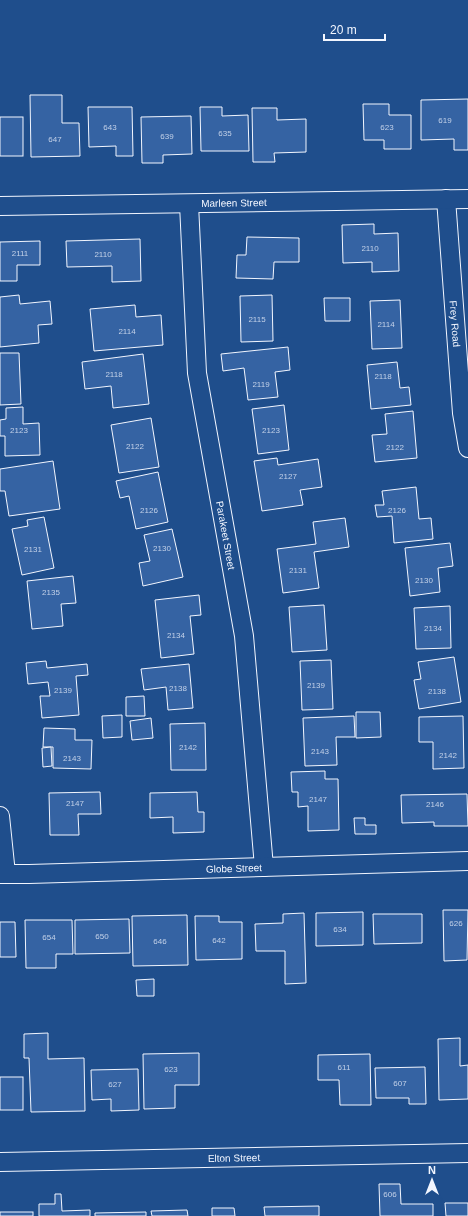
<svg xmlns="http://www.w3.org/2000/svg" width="468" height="1216" font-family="Arial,sans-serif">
<rect width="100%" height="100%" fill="#1f4e8c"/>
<g fill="#3563a3" stroke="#f2f6ff">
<polygon points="30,95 62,95 62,123 79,123 80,156 31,157"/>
<polygon points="468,99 468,150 454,150 454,139 421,140 421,100"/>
<polygon points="363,104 389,104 389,115 411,115 411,149 384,149 384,140 364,140"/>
<polygon points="88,107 132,107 133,156 116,156 116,146 89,147"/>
<polygon points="200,107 222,107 222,116 248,115 249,151 201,151"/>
<polygon points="252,108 277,108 277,120 306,119 306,152 274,153 275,162 253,162"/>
<polygon points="191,116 192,154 163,155 163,163 142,163 141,117"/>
<rect x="0" y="117" width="23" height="39"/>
<polygon points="374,224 374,234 398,233 399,271 372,272 372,262 343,263 342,225"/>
<polygon points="247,237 299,238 299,262 274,262 273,279 236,278 237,255 246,255"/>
<polygon points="140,239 141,281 112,282 112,266 67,267 66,241"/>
<polygon points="40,241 40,265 17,265 17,281 0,281 0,242"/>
<polygon points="19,295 20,304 50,301 52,324 38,325 39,343 0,347 0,297"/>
<polygon points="272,295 273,341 241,342 240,296"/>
<polygon points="324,298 350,298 350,321 325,321"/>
<polygon points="400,300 402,348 372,349 370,301"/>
<polygon points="135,305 136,317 161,315 163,345 94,351 90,309"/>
<polygon points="288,347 290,370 275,372 278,397 248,400 244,368 223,371 221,354"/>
<polygon points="0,353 19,353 21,404 0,405"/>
<polygon points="143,354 149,404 113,408 111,386 85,389 82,362"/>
<polygon points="397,362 400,388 409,387 411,405 371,409 367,365"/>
<polygon points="284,405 289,450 258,454 252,409"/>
<polygon points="23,407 23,424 39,423 40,455 5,456 5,436 0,436 0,420 6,419 6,408"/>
<polygon points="413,411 417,458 375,462 372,435 387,434 385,414"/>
<polygon points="151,418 159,467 119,473 111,425"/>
<polygon points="277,458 278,465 318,459 322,487 300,490 303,505 262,511 254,461"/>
<polygon points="53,461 60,509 9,516 5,491 0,491 0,469"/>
<polygon points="158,472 168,522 136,529 129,496 120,498 116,481"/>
<polygon points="416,487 419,519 431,518 433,539 394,543 392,516 377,517 375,505 384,505 382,491"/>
<polygon points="44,517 54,568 22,575 12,529 28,526 27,520"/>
<polygon points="345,518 349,547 314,552 319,588 283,593 277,549 316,544 313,522"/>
<polygon points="172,529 183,577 143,586 139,563 150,561 144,535"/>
<polygon points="450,543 453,566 438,568 440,592 410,596 405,548"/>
<polygon points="73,576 76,603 61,604 63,626 32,629 27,581"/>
<polygon points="199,595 201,615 190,616 194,654 161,658 155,600"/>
<polygon points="324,605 327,650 292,652 289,607"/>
<polygon points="450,606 451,648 416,649 414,608"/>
<polygon points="454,657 461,702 419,709 414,680 421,679 418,662"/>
<polygon points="331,660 333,709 302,710 300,661"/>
<polygon points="46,661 47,668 87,664 88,675 76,676 79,715 42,718 40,696 50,696 48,682 28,684 26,663"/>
<polygon points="189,664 193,708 168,710 166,687 144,690 141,669"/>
<polygon points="144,696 145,716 126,716 126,697"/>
<polygon points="356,712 380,712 381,737 356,738"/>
<polygon points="122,715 122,737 103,738 102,716"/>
<polygon points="354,716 355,737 336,737 337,765 305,766 303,718"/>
<polygon points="463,716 464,768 433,769 433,742 419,742 419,717"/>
<polygon points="151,718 153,738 132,740 130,721"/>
<polygon points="205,723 206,770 171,770 170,724"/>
<polygon points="44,728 75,729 75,740 92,740 91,769 53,768 53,747 43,747"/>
<polygon points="51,747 52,766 43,767 42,748"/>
<polygon points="325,771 325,779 338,779 339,830 308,831 308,806 298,807 298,792 292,792 291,772"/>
<polygon points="100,792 101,814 78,814 79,835 50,835 49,793"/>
<polygon points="197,792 198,812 204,812 204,832 173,833 173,817 150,818 150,793"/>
<polygon points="467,794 468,826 434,826 434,822 402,823 401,795"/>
<polygon points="354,818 365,818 365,825 376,825 376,834 355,834"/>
<polygon points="443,910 468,910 467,960 444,961"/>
<polygon points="363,912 363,945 316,946 316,913"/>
<polygon points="304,913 306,983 285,984 285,951 256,951 255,924 283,923 283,914"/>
<polygon points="373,914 422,914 422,943 374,944"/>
<polygon points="187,915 188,965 133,966 132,916"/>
<polygon points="195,916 219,916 219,922 242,922 242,959 196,960"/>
<polygon points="129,919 130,953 75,954 75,920"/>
<polygon points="25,920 72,920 73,954 56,954 56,968 26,968"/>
<polygon points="0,922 15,922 16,957 0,957"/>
<polygon points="154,979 154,996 137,996 136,980"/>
<polygon points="48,1033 48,1059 84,1058 85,1111 31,1112 29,1058 24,1058 24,1034"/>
<polygon points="460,1038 460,1066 468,1065 468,1099 439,1100 438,1039"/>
<polygon points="199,1053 199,1085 175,1085 175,1108 144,1109 143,1054"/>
<polygon points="370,1054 371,1105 340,1105 339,1080 318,1080 318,1055"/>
<polygon points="425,1067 426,1104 409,1104 409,1098 376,1098 375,1068"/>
<polygon points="138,1069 139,1110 111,1111 111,1099 92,1100 91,1070"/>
<rect x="0" y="1077" width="23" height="33"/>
<polygon points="379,1184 400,1184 401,1204 433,1204 433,1216 380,1216"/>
<polygon points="55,1194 61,1194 62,1211 90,1210 90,1216 39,1216 39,1204 55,1204"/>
<polygon points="445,1203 468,1203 468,1216 446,1216"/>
<polygon points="319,1206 319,1216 265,1216 264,1207"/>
<polygon points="212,1208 234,1208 235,1216 212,1216"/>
<polygon points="187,1210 188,1216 152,1216 151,1211"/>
<rect x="0" y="1212" width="33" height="4"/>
<polygon points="146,1212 146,1216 95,1216 95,1213"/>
</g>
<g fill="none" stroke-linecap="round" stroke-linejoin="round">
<defs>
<g id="minor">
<path id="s1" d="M446,199L462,413L468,448"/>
<path id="s2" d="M189,204L197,373L244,636L264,867"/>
<path id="s3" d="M0,206L468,199"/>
<polyline points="0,816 6,874"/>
<path id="s4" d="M0,874H29L468,861"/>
<path id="s5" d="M0,1162L468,1153"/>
</g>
</defs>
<use href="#minor" stroke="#f2f6ff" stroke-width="20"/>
<use href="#minor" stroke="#1f4e8c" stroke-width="18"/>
</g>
<g text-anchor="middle" stroke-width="3" stroke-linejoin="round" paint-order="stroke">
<g font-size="8" fill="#c3d1e8">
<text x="445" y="123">619</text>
<text x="110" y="130">643</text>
<text x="387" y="130">623</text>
<text x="225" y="136">635</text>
<text x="167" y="139">639</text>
<text x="55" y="142">647</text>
<text x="370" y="251">2110</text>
<text x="20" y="256">2111</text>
<text x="103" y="257">2110</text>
<text x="257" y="322">2115</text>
<text x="386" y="327">2114</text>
<text x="127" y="334">2114</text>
<text x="114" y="377">2118</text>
<text x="383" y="379">2118</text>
<text x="261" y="387">2119</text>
<text x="19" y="433">2123</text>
<text x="271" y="433">2123</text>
<text x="135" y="449">2122</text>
<text x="395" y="450">2122</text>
<text x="288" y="479">2127</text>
<text x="149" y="513">2126</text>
<text x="397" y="513">2126</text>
<text x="162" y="551">2130</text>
<text x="33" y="552">2131</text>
<text x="298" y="573">2131</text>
<text x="424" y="583">2130</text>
<text x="51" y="595">2135</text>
<text x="433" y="631">2134</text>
<text x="176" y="638">2134</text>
<text x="316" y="688">2139</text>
<text x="178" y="691">2138</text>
<text x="63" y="693">2139</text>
<text x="437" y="694">2138</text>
<text x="188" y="750">2142</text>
<text x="320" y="754">2143</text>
<text x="448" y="758">2142</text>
<text x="72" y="761">2143</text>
<text x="318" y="802">2147</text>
<text x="75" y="806">2147</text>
<text x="435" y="807">2146</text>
<text x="456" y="926">626</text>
<text x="340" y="932">634</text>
<text x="102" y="939">650</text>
<text x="49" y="940">654</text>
<text x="219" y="943">642</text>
<text x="160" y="944">646</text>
<text x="344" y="1070">611</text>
<text x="171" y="1072">623</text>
<text x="400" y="1086">607</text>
<text x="115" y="1087">627</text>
<text x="390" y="1197">606</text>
</g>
<g font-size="10" fill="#f2f6ff" stroke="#1f4e8c">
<text dy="4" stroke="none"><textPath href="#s3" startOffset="234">Marleen Street</textPath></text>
<text dy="4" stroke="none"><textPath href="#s1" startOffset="125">Frey Road</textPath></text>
<text dy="4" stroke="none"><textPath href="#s2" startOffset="334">Parakeet Street</textPath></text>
<text dy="4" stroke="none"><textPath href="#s4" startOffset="234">Globe Street</textPath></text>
<text dy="4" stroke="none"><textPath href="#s5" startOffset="234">Elton Street</textPath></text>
</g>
</g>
<g transform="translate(432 1180)" stroke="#1f4e8c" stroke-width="3" paint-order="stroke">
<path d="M0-3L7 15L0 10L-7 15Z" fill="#f2f6ff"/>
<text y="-6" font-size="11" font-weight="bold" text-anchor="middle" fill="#f2f6ff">N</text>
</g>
<path d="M324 34v6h61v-6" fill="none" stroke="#f2f6ff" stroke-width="2"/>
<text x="330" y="34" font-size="12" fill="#f2f6ff" stroke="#1f4e8c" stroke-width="3" paint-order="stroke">20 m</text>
</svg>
